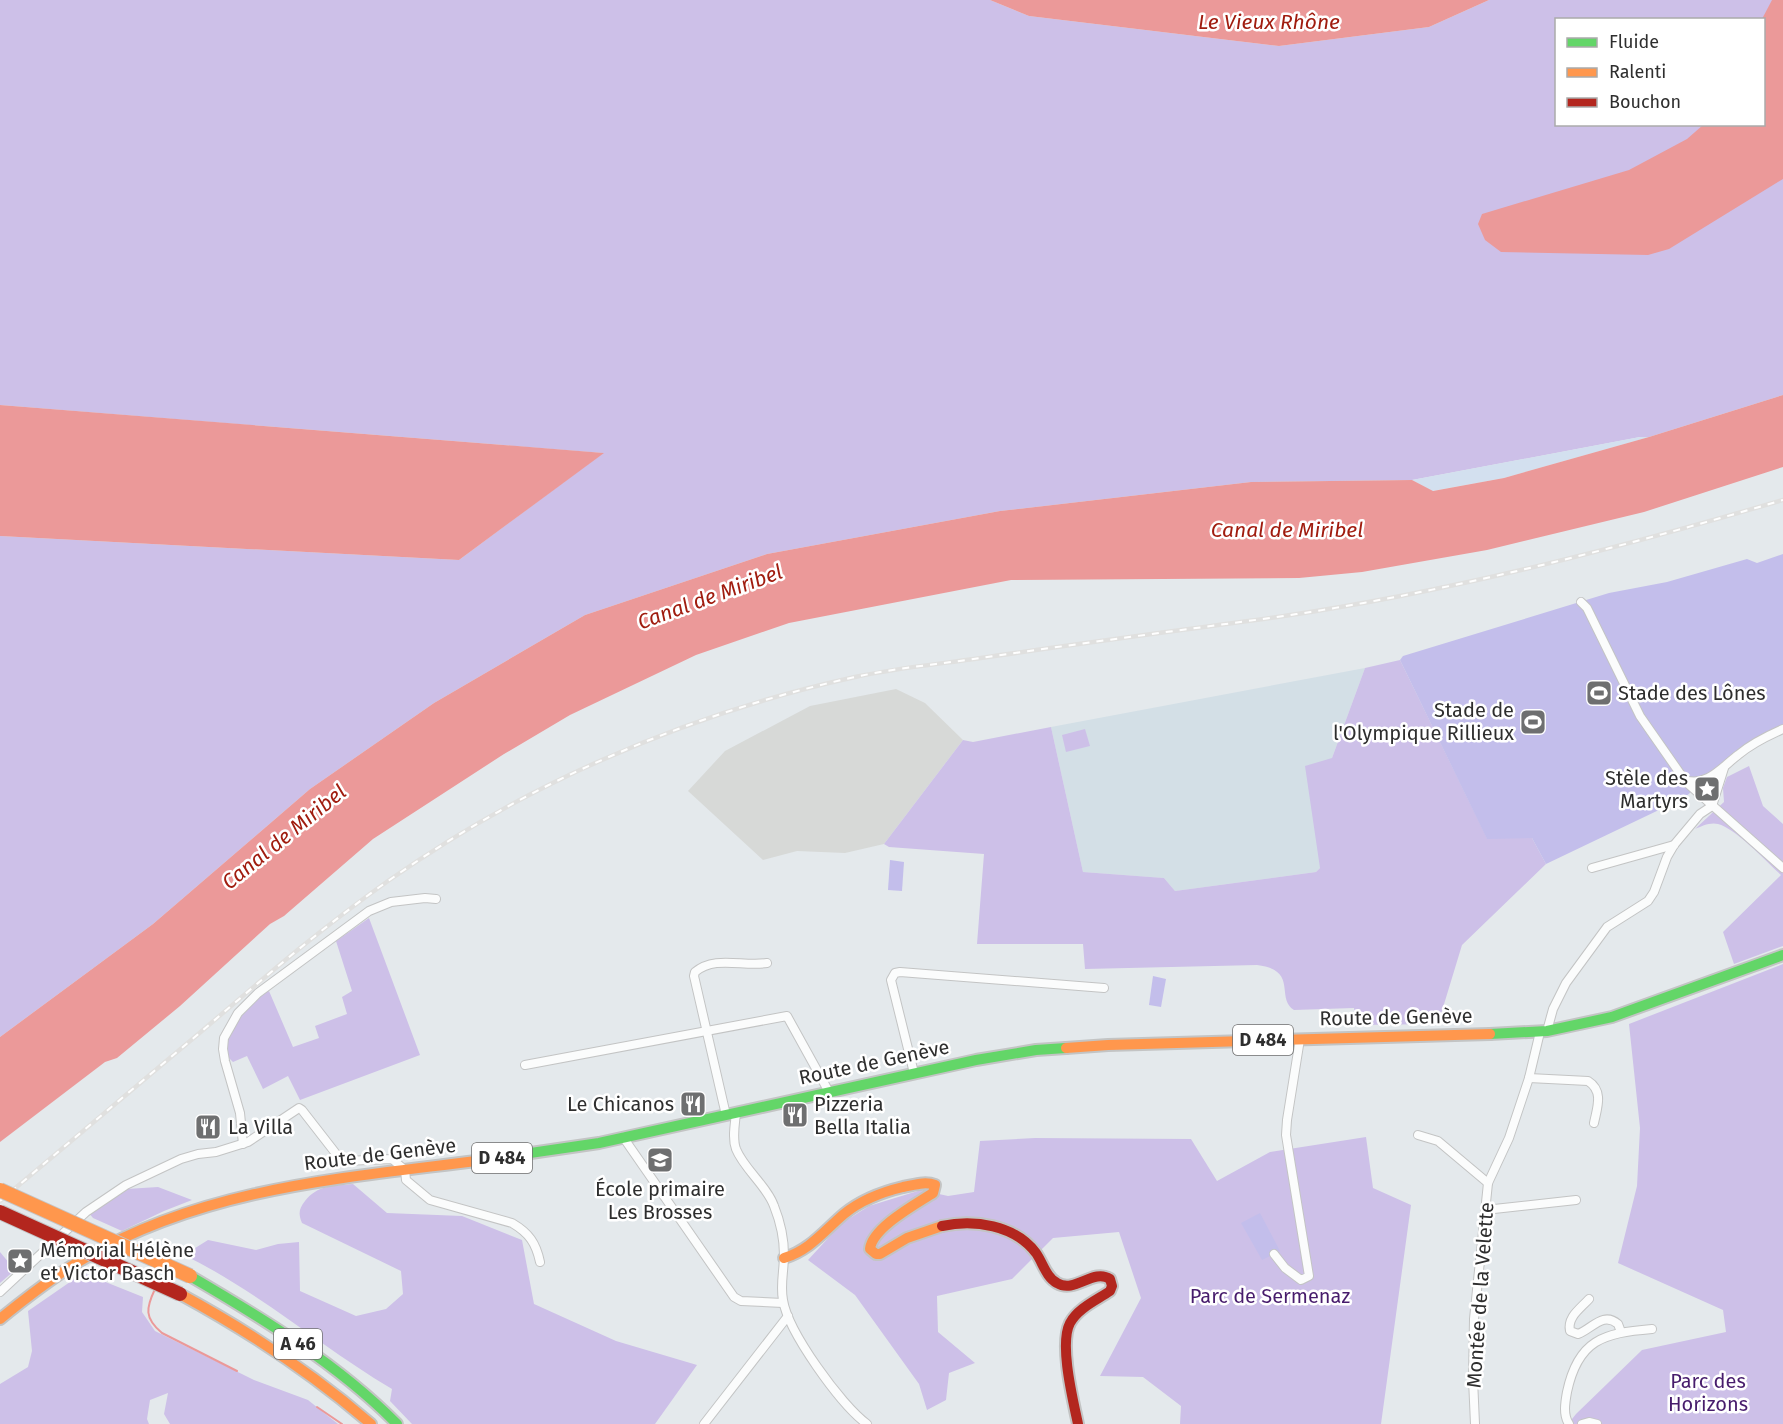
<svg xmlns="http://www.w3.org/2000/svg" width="1783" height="1424" font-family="'Fira Sans',sans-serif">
<rect width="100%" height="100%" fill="#e4e9ec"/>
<polygon fill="#d7d9d7" points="896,689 925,703 963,740 884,844 845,853 797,851 763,860 688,791 725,751 810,706"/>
<polygon fill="#d3dfe6" points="1365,668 1332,758 1320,868 1316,872 1175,891 1164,878 1083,872 1051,727"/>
<g fill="#cdc0e8" fill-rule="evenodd">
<path d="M0,0H990L1029,16L1279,46L1429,27L1489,0H1783V395L1649,437H1640L1412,480L1251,482L1000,511L767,554L585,615L434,703L310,789L153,924L0,1037V536L459,560L603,453L0,405ZM1556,20H1764V124H1556Z"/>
<path d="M1400,660L1487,838H1532L1546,864L1462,945L1438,1024L1356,1025L1354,1008L1294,1010C1275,998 1299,970 1257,965L1085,969L1083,944H977L984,854L889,847L884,844L963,740L973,742L1051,727L1083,872L1164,878L1175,891L1316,872L1320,868L1305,766L1332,758L1365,668Z"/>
<polygon points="1085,729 1090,746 1066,752 1062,735"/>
<path d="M1749,766L1763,806L1783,824V946L1734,964L1723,932L1781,875C1767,862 1735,828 1718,824C1710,822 1702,826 1695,829L1724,802L1723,788L1727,777Z"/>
<path d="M369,918L420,1055L300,1100L288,1076L263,1089L247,1056L233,1062L227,1056C227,1049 226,1042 228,1036C235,1018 251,997 269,991L293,1047L319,1038L315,1026L347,1014L342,997L352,991L336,941Z"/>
<polygon points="1783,964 1783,1424 1568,1424 1576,1414 1642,1350 1726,1332 1723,1310 1618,1263 1637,1186 1640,1128 1629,1024"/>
<polygon points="1366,1137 1373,1188 1411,1205 1381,1424 1180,1424 1181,1406 1143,1377 1100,1376 1141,1298 1119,1232 1053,1238 1012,1279 937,1296 938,1332 975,1363 949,1373 946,1400 927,1410 919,1384 855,1295 808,1260 842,1223 869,1206 921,1190 948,1196 974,1192 980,1141 1035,1138 1191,1139 1217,1181 1270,1152"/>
<path d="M353,1184L387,1213L462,1216L522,1240L534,1304L616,1341L697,1365L655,1424H412L390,1401L392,1389C321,1347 258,1291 184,1255L208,1240L256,1250L278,1244L299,1242L300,1291L356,1316L386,1309L403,1294L401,1271L302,1223C298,1213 299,1209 305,1201C317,1185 334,1186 353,1184Z"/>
<polygon points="158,1187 192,1200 164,1211 122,1231 93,1218 89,1213 111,1197 110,1190"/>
<polygon points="0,1252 15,1270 0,1283"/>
<polygon points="83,1273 143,1297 142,1312 155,1331 254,1380 308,1400 338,1424 170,1424 164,1414 168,1393 150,1400 147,1419 149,1424 0,1424 0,1384 28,1367 32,1351 28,1311"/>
</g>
<polygon fill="#d3e0ef" points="1640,437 1649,437 1504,478 1432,491 1412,480"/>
<g fill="#c3beeb">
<polygon points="1783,554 1783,726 1752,740 1684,798 1546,864 1532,838 1487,839 1400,660 1403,656 1609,593 1667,582 1747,559 1757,563"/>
<polygon points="890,860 904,862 902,891 888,890"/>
<polygon points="1153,976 1166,979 1161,1007 1149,1005"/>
<polygon points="1260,1213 1280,1251 1262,1260 1241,1223"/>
</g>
<g fill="#eb9999">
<polygon points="990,0 1489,0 1429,27 1279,46 1029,16"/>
<polygon points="1772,0 1783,0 1783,179 1669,249 1648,255 1501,252 1485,240 1478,224 1482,214 1629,170 1687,139 1703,125 1764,124 1762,19"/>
<polygon points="1783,395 1783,467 1644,512 1487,550 1362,572 1299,578 1011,580 789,623 696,655 570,715 504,754 373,839 284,916 270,924 180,1006 117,1058 105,1062 0,1142 0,1037 153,924 310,789 434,703 585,615 767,554 1000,511 1251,482 1412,480 1433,491 1504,478 1649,437"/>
<polygon points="0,405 604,453 459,560 0,536"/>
</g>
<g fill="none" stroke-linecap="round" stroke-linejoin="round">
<g stroke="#eb9999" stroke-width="2">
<polyline points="168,1259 171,1253"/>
<path d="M155,1289C146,1308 144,1318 162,1333L237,1371"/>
<polyline points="317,1407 342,1424"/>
</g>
<defs>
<g id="street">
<polyline points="1581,602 1587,608 1640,716 1686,782 1783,868"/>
<path d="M1685,780C1707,787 1722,767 1738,755C1751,744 1767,736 1783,729"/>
<polyline points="1712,806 1724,768"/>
<polyline points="1592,868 1674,845"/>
<polyline points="1547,1031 1553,1009 1566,983 1607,927 1648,901 1654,892 1667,857 1674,845 1700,814 1712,806"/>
<polyline points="525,1065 787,1016 829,1092"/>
<polyline points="914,1073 891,980 895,973 900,972 1104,988"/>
<path d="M1529,1078L1588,1081C1604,1091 1597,1108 1594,1123"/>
<path d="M736,1113C735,1124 732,1138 736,1149C744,1169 767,1186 774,1206C780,1221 784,1239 784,1255C784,1271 780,1285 783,1300C788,1332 841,1405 867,1424"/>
<path d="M726,1115L694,976L695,972C715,955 743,967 767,963"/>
<polyline points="1418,1135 1438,1141 1488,1183"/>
<polyline points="623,1137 734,1297 741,1301 783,1303"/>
<polyline points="243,1144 240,1113 225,1061 223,1049 224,1038 238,1013 258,993 369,911 391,902 425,898 436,899"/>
<polyline points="1485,1210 1576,1200"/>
<polyline points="1274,1254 1285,1268 1301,1280 1309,1276 1286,1135 1287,1120 1300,1039"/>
<path d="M0,1292L86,1212L126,1185L181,1159L198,1154L216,1152L248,1142L299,1108L302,1110L337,1155L345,1161L392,1159L405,1170L406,1180L430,1200L512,1223C529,1233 536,1243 540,1262"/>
<path d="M1589,1299C1580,1309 1567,1317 1570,1331L1578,1334C1592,1329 1603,1311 1618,1324L1621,1332"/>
<polyline points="704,1424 788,1316"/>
<polyline points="1475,1424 1473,1379 1474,1319 1488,1183 1509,1138 1529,1078 1540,1032"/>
<path d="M1569,1424C1563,1415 1565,1403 1567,1392C1578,1340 1603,1333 1652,1329"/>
<polyline points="1582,1424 1589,1422 1597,1424"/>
</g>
<g id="fast">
<polyline points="1490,1034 1547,1031 1612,1017 1783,955"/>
<polyline points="476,1161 599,1143 976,1060 1036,1050 1066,1048"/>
<path d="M190,1276C262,1318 338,1364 397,1424"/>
</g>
<g id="slow">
<polyline points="1066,1048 1108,1045 1490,1034"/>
<path d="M784,1258C810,1250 824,1231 844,1214C861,1200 882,1192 903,1187C914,1185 925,1181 935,1185L933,1193C916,1204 872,1228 870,1249L876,1254H880L907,1238L942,1226"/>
<path d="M180,1294C248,1331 312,1373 371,1424"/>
<path d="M0,1319C27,1297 55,1275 85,1258C205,1188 343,1178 476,1161"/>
</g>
<path id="jam" d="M942,1226C974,1219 1015,1225 1036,1253C1043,1263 1046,1277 1057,1283C1075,1294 1093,1268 1110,1279L1112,1286L1110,1291C1097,1300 1078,1308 1070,1323C1059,1344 1073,1400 1078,1424"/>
</defs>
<use href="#street" stroke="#c3c4c4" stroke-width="10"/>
<use href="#fast" stroke="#c3c4c4" stroke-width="14"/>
<use href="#slow" stroke="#c3c4c4" stroke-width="14"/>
<use href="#jam" stroke="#c3c4c4" stroke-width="14"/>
<use href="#street" stroke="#fbfcfc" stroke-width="8"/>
<use href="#fast" stroke="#63d668" stroke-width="10"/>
<use href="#slow" stroke="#ff974d" stroke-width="10"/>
<use href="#jam" stroke="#b3261e" stroke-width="10"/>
<defs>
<path id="rail" d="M0,1201C65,1146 130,1091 196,1036C258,983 321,928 388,881C455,834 527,793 602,760C683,724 768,696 855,677C896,668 939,664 981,658C1082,643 1183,630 1284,616C1453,591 1619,548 1783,500"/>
</defs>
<use href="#rail" stroke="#e0e0df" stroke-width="4.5"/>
<use href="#rail" stroke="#fff" stroke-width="2" stroke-dasharray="7" stroke-linecap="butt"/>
<defs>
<polyline id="slow-bridge" points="0,1190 190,1276"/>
<polyline id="jam-bridge" points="0,1212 180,1294"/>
</defs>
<use href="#slow-bridge" stroke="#c4c5c6" stroke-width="16" stroke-linecap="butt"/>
<use href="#jam-bridge" stroke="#c4c5c6" stroke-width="16" stroke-linecap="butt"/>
<use href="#slow-bridge" stroke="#ff974d" stroke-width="14"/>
<use href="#jam-bridge" stroke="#b3261e" stroke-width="14"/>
</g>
<defs>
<symbol id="stadium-square" viewBox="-11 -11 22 22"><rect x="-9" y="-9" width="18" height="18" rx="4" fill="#6e6f70" stroke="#fff"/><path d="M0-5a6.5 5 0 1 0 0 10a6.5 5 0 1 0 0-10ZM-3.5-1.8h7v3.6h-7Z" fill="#fff"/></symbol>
<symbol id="sight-square" viewBox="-11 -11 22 22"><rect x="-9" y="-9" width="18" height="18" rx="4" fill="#6e6f70" stroke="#fff"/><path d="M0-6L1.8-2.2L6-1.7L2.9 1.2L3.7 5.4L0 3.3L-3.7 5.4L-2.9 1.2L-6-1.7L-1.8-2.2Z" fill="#fff"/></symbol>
<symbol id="restaurant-square" viewBox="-11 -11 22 22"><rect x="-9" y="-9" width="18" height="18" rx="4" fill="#6e6f70" stroke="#fff"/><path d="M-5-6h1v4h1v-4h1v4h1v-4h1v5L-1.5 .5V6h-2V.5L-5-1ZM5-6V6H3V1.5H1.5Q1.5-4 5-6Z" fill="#fff"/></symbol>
<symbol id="school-square" viewBox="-11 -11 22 22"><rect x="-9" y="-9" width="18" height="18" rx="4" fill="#6e6f70" stroke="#fff"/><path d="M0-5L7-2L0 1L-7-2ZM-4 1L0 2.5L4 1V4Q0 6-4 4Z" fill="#fff"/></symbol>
</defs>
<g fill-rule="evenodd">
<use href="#stadium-square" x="1584" y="678" width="30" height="30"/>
<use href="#stadium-square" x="1518" y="707" width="30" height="30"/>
<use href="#sight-square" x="1692" y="774" width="30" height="30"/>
<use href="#restaurant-square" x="678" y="1089" width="30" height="30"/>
<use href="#restaurant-square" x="780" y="1100" width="30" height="30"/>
<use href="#restaurant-square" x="193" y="1112" width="30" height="30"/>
<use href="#school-square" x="645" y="1145" width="30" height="30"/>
<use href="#sight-square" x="5" y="1246" width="30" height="30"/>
</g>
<g text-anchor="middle" stroke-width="5" stroke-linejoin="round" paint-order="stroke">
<g fill="#fff" stroke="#6d6d6d" stroke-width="1.5">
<rect x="1233" y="1025" width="60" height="30" rx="4.5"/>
<rect x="472" y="1143" width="60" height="30" rx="4.5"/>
<rect x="274" y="1329" width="48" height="30" rx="4.5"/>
</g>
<g font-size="18" font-weight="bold" fill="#2e2e2e">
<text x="1263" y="1046">D 484</text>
<text x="502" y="1164">D 484</text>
<text x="298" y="1350">A 46</text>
</g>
<g font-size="20" fill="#2e2e2e" stroke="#fff" text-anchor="start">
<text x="1618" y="700">Stade des Lônes</text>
<text x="1514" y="717" text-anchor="end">Stade de<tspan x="1514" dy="23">l'Olympique Rillieux</tspan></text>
<text x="1688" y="785" text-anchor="end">Stèle des<tspan x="1688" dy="23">Martyrs</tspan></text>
<text x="674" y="1111" text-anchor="end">Le Chicanos</text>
<text x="814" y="1111">Pizzeria<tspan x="814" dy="23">Bella Italia</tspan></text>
<text x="228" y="1134">La Villa</text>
<text x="660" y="1196" text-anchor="middle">École primaire<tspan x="660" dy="23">Les Brosses</tspan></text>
<text x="40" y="1257">Mémorial Hélène<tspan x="40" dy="23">et Victor Basch</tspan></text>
</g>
<g font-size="20" fill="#2e2e2e" stroke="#fff">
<text transform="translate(1396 1017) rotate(-1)" y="7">Route de Genève</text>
<text transform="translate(874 1062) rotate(-12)" y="7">Route de Genève</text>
<text transform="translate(380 1154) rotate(-7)" y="7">Route de Genève</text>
<text transform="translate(1480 1295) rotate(-86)" y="7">Montée de la Velette</text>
</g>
<g font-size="20" fill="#471c6c" stroke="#fff">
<text x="1270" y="1303">Parc de Sermenaz</text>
<text x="1708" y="1388">Parc des<tspan x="1708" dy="23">Horizons</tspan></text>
</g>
<g font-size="21" font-style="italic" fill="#a01c0f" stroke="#fff">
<text x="1269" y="29">Le Vieux Rhône</text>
<text x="1287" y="537">Canal de Miribel</text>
<text transform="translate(710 597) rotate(-20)" y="7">Canal de Miribel</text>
<text transform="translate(284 837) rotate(-39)" y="7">Canal de Miribel</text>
</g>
</g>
<rect x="1555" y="18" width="210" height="108" fill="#ffffff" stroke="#ababab" stroke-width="1.5"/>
<rect x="1567" y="38" width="30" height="9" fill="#63d668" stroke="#ababab" stroke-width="1.5"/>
<text x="1609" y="48" font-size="18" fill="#2e2e2e">Fluide</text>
<rect x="1567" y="68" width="30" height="9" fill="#ff974d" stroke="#ababab" stroke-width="1.5"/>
<text x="1609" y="78" font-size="18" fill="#2e2e2e">Ralenti</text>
<rect x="1567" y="98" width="30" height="9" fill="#b3261e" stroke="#ababab" stroke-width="1.5"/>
<text x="1609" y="108" font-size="18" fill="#2e2e2e">Bouchon</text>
</svg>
